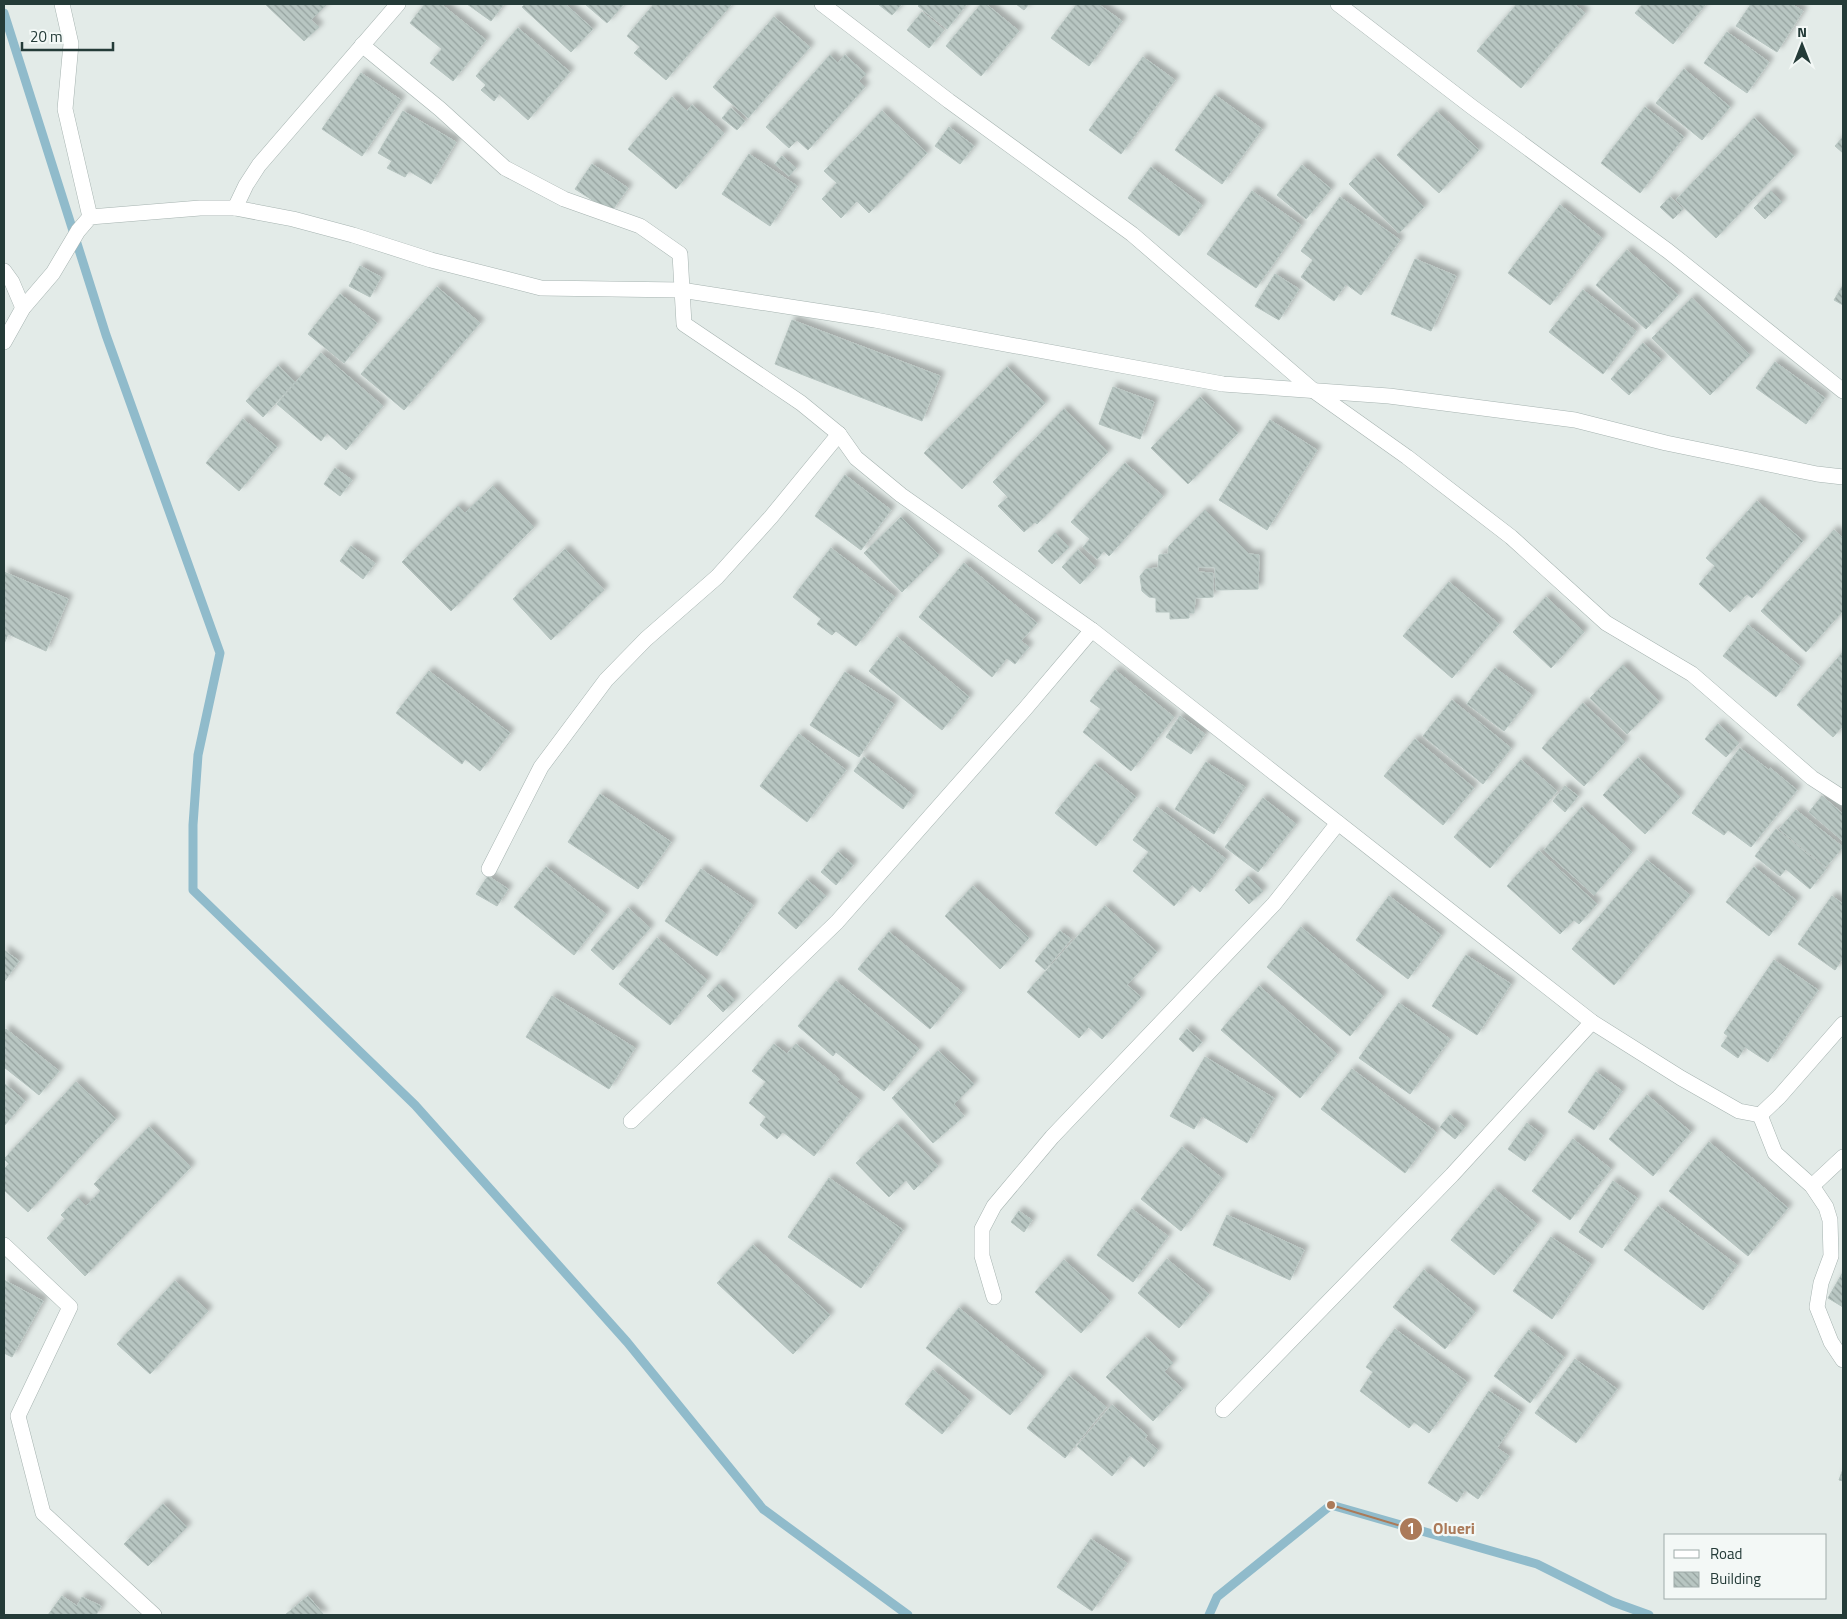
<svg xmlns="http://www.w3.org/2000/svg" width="1847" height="1619" font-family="'Titillium Web',sans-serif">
<defs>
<pattern id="building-back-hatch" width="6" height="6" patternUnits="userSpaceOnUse" patternTransform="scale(1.25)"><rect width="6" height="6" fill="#b8c6c2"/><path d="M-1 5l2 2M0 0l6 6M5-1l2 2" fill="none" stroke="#95a29f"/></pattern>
<filter id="shadow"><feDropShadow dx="4.5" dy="-4.5" stdDeviation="2.5" flood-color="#0004"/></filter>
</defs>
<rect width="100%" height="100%" fill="#e3ebe8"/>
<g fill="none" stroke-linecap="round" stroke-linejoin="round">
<g stroke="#90bbcb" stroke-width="9">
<polyline points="4,13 106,335 220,653 198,755 193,825 193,890 415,1105 627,1342 763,1509 908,1615"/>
<polyline points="1209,1615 1217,1597 1331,1505 1537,1564 1613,1602 1649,1615"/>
</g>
</g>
<g fill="url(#building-back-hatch)" stroke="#b6c4c0" filter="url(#shadow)">
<polygon points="265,4 327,4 311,20 319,27 304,41"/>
<polygon points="425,4 441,4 486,40 453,81 430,63 442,49 410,23"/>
<polygon points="467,4 504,4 491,21"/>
<polygon points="525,4 565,4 593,29 571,52 522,7"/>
<polygon points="585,4 624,4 607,23"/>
<polygon points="654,4 732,4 666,80 634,53 640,47 627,36"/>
<polygon points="878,4 902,4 892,15"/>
<polygon points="920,4 967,4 947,29 918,6"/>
<polygon points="981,4 986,4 1019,31 981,76 946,46"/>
<polygon points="1016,4 1029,4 1024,10"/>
<polygon points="1077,4 1098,4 1122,21 1089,66 1051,38"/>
<polygon points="1517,4 1574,4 1585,13 1521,88 1477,51"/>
<polygon points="1643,4 1706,4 1673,44 1635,13"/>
<polygon points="1751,4 1791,4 1803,11 1777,52 1736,26"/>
<polygon points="922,12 944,30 929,48 907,30"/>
<polygon points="774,17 810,47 748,118 713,87"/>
<polygon points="518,28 570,72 528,120 499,94 494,101 481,90 486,85 476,76"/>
<polygon points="1727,32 1769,62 1747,93 1704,63"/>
<polygon points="830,55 838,63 845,55 866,74 859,81 865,87 808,150 797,140 789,148 766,127"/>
<polygon points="1143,57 1175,80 1121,154 1089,130"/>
<polygon points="1684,69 1730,107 1702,140 1656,103"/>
<polygon points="361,73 401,100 362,156 322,129"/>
<polygon points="1215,95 1262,129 1222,184 1175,150"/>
<polygon points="672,97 687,111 692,105 724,133 676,189 628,149"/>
<polygon points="1645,107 1684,137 1640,193 1601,163"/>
<polygon points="731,108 745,121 737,130 722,118"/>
<polygon points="403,111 456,142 431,184 409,171 405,177 387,168 392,161 378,153"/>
<polygon points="882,111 927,153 869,213 857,201 841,218 822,199 837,183 824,171"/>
<polygon points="1437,112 1479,150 1439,193 1397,155"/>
<polygon points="1754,118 1794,156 1716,238 1676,200"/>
<polygon points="949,127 974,146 960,164 935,146"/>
<polygon points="1843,137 1843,153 1835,146"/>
<polygon points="749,154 797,186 770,226 722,194"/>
<polygon points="782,156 796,168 789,176 775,164"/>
<polygon points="1374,158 1424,207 1399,233 1349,184"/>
<polygon points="592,164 628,188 611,212 575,189"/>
<polygon points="1302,165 1331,189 1306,219 1277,195"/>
<polygon points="1151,167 1202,205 1179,236 1128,198"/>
<polygon points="1252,191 1301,225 1256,288 1207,254"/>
<polygon points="1771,191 1782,202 1765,219 1754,208"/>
<polygon points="1340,197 1400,240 1361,295 1346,284 1334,301 1301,277 1313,260 1301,251"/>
<polygon points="1670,197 1683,209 1673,219 1660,207"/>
<polygon points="1560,205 1602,238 1550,305 1508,273"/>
<polygon points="1627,250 1678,295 1646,329 1596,285"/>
<polygon points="1415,259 1456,276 1431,331 1391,314"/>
<polygon points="360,266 381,277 370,297 349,286"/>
<polygon points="1275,274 1299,289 1279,320 1255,306"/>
<polygon points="1843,285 1843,305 1834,300"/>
<polygon points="437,287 480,323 404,410 361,374"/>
<polygon points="1583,290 1636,331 1603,374 1549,332"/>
<polygon points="340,294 377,323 344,363 308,334"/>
<polygon points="1692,298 1750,355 1710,395 1652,338"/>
<polygon points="792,320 940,376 922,421 775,364"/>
<polygon points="1643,343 1662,360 1629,395 1611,379"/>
<polygon points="321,353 383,406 346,450 327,433 321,441 277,404"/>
<polygon points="1775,362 1825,398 1806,424 1756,388"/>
<polygon points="278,366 295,382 263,417 246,401"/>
<polygon points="1007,367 1045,403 962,489 924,453"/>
<polygon points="1113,387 1154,402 1140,439 1099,424"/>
<polygon points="1200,397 1238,433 1188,484 1151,448"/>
<polygon points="1064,409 1108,452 1037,524 1035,522 1024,532 998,506 1008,497 993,482"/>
<polygon points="243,419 277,447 239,491 206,463"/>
<polygon points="1270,420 1317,450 1267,530 1219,500"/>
<polygon points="1125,463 1163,496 1109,556 1104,551 1097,559 1083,547 1090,539 1071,522"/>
<polygon points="335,468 352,480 340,496 324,484"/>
<polygon points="845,475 891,510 861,550 815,516"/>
<polygon points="493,486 534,527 451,611 402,562 458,506 465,513"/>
<polygon points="1757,501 1803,541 1752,598 1747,594 1730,612 1699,584 1715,566 1706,558"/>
<polygon points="1205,510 1249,554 1259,555 1258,589 1216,590 1215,567 1198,567 1198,572 1213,573 1213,597 1195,598 1194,613 1189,613 1189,618 1170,619 1170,612 1156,612 1156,598 1149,597 1142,591 1140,576 1146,569 1158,568 1159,555 1168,554 1169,546"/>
<polygon points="901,517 939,555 902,592 864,553"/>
<polygon points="1834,530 1843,538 1843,611 1806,652 1761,611"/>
<polygon points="1055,533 1069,547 1052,564 1038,551"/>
<polygon points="351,546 375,563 363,579 340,561"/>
<polygon points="831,548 895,597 856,646 836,631 832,635 817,624 821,619 793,597"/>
<polygon points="565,549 604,590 551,640 513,599"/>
<polygon points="1078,550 1096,567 1080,584 1062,567"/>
<polygon points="964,563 1037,623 1021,641 1029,647 1022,655 1015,664 1007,658 992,677 919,617"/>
<polygon points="4,572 68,599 46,651 8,634 4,644"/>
<polygon points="1449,582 1499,624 1452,678 1403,636"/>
<polygon points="1546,597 1584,632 1551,668 1513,632"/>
<polygon points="1748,625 1800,666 1776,697 1723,656"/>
<polygon points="897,637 969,697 942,730 869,671"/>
<polygon points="1843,652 1843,726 1833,737 1797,705"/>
<polygon points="1623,665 1659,702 1627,734 1590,698"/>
<polygon points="1495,668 1532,695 1504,731 1467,704"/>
<polygon points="1115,670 1174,717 1131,771 1083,732 1101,709 1090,701"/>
<polygon points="429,671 510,733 480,771 465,759 462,764 396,713"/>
<polygon points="845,672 894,704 859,757 810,725"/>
<polygon points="1452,700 1511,748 1483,784 1423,736"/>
<polygon points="1583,703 1625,742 1584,786 1542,748"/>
<polygon points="1180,716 1205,734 1191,754 1166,737"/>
<polygon points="1718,724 1739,743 1726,757 1705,739"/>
<polygon points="799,734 846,770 807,822 760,786"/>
<polygon points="1415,739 1474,788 1443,825 1384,776"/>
<polygon points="1740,748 1769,770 1770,768 1797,790 1751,847 1728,830 1724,835 1692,813"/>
<polygon points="864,757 913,795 903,809 854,771"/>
<polygon points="1638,758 1680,797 1645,834 1603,795"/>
<polygon points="1521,760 1557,791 1490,868 1454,837"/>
<polygon points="1206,762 1245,787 1214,834 1175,809"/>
<polygon points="1095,764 1136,797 1096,846 1055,813"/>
<polygon points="1565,786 1578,796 1565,812 1553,801"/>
<polygon points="600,794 671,842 638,889 568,842"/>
<polygon points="1822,796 1843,814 1843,841 1809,812"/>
<polygon points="1263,798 1296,824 1258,872 1225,847"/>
<polygon points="1157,807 1226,859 1200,892 1192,885 1174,906 1133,871 1149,852 1133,840"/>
<polygon points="1582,807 1632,852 1594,895 1544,850"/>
<polygon points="1796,810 1843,847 1826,867 1779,829"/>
<polygon points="1776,829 1826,869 1810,889 1786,869 1780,876 1755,856"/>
<polygon points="1539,851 1597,904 1579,924 1574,920 1560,934 1507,886"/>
<polygon points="838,852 853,865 836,885 821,872"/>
<polygon points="1647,860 1690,895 1614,985 1572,949"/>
<polygon points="546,867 606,914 574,955 514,907"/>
<polygon points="1754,867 1797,901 1769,936 1726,902"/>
<polygon points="701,869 753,905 717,956 665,921"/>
<polygon points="488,876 508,889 497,906 476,894"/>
<polygon points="1248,876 1263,891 1249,904 1235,890"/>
<polygon points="807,880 826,896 796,929 778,913"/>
<polygon points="973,886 1029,938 1000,969 945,916"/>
<polygon points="1389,896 1441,935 1408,979 1356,940"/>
<polygon points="1832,896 1843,904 1843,958 1835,970 1798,944"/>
<polygon points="1105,906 1157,952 1127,985 1141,997 1102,1039 1089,1027 1079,1038 1027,992"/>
<polygon points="628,908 650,928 613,970 591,950"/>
<polygon points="1301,927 1383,996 1350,1036 1267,967"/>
<polygon points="1060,931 1071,939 1045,970 1035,961"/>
<polygon points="889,932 962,992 930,1029 858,969"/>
<polygon points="657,938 707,980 670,1025 619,984"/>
<polygon points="4,950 19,961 4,982"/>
<polygon points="1466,955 1511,984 1477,1035 1432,1006"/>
<polygon points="1774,960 1818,990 1768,1062 1745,1047 1738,1058 1721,1046 1728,1036 1724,1033"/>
<polygon points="836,981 919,1049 884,1091 836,1052 833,1056 798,1026"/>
<polygon points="719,984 735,1000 723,1012 707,996"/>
<polygon points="1259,986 1337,1054 1300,1098 1221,1030"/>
<polygon points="552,996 635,1048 609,1089 526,1037"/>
<polygon points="1399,1003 1450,1039 1410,1094 1359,1058"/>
<polygon points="6,1029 59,1071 39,1095 4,1067 4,1032"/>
<polygon points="1187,1029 1202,1042 1193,1052 1179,1039"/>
<polygon points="774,1044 787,1054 796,1044 839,1079 837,1082 860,1100 814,1156 783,1132 777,1139 760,1125 766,1117 749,1103 766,1082 752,1071"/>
<polygon points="938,1051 974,1084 954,1104 964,1116 933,1143 892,1098"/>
<polygon points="1205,1057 1274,1098 1247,1143 1202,1116 1194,1129 1170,1116"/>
<polygon points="1352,1069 1436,1132 1405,1173 1321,1109"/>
<polygon points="1596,1072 1622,1091 1594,1130 1568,1112"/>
<polygon points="76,1082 116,1119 28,1212 4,1190 4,1169 9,1164 4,1159"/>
<polygon points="4,1083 25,1101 4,1126"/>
<polygon points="1647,1095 1691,1132 1653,1176 1609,1139"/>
<polygon points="1450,1115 1465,1127 1455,1139 1440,1127"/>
<polygon points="1527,1123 1543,1135 1525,1161 1508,1149"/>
<polygon points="897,1124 938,1166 914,1190 906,1180 889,1197 856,1163"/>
<polygon points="149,1127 191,1167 85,1276 47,1238 65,1219 61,1215 78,1198 86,1206 101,1191 94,1184"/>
<polygon points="1573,1139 1611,1169 1570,1220 1532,1191"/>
<polygon points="1709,1142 1788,1208 1748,1256 1669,1191"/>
<polygon points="1182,1147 1222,1178 1181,1231 1141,1199"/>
<polygon points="829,1178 903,1230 861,1288 788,1237"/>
<polygon points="1613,1181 1637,1198 1602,1248 1579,1232"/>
<polygon points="1494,1189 1537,1224 1494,1275 1451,1240"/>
<polygon points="1658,1206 1737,1265 1703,1310 1624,1250"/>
<polygon points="1132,1209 1168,1236 1133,1282 1097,1255"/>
<polygon points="1019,1211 1032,1220 1024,1232 1011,1222"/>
<polygon points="1227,1215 1304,1250 1290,1280 1213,1245"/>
<polygon points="1551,1237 1591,1264 1552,1319 1513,1291"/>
<polygon points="753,1245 830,1315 793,1354 717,1283"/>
<polygon points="1167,1259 1209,1294 1179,1328 1138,1293"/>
<polygon points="1064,1260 1110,1301 1081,1333 1035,1292"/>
<polygon points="1424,1270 1475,1312 1445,1349 1393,1307"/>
<polygon points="1843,1272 1843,1307 1828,1298"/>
<polygon points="4,1280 43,1301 12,1357 4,1353"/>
<polygon points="175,1281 208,1311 150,1374 117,1344"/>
<polygon points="959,1308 1043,1376 1010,1415 926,1348"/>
<polygon points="1395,1329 1467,1382 1429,1433 1414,1422 1409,1428 1360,1391 1373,1372 1366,1367"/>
<polygon points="1529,1330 1564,1357 1530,1403 1494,1376"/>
<polygon points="1145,1337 1173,1363 1164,1372 1183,1389 1153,1421 1106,1377"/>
<polygon points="1575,1359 1617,1389 1576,1443 1535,1413"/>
<polygon points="933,1370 970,1401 942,1434 905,1404"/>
<polygon points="1069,1376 1106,1407 1065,1458 1027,1428"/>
<polygon points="1489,1391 1521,1412 1497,1448 1509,1456 1478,1499 1465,1490 1457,1502 1428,1483"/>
<polygon points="1112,1405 1147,1435 1145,1439 1158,1450 1144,1467 1130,1455 1112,1476 1077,1446"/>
<polygon points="1843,1469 1843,1481 1839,1480"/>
<polygon points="163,1504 187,1527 148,1566 124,1544"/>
<polygon points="1091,1539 1127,1563 1092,1611 1057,1587"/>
<polygon points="62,1596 77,1606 82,1597 101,1606 96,1615 48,1615"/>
<polygon points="308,1596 324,1615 285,1615"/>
</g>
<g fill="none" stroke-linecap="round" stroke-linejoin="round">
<defs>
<g id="minor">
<polyline points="62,4 71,44 65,109 90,217"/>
<polyline points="822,4 949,101 1132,234 1314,391 1407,457 1511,537 1606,623 1692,674 1812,778 1843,798"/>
<polyline points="1338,4 1472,107 1668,251 1843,391"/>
<polyline points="362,45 440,109 505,168 564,199 640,226 680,254 684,324 801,403 839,434 856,458 901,495 1092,630 1592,1022 1681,1078 1739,1111 1760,1115"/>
<polyline points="235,208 246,185 259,165 398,4"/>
<polyline points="4,271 12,282 23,308"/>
<polyline points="4,342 23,308 53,273 78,231 90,217 200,208 235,208 293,219 353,235 431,260 541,288 681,290 875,320 1223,384 1389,396 1575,420 1666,443 1817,474 1843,477"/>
<polyline points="489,869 541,767 606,680 646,639 717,577 771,517 839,434"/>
<polyline points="1760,1115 1775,1153 1812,1186 1826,1207 1830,1220 1831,1256 1821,1283 1817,1307 1831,1342 1843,1360"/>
<polyline points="1760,1115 1779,1097 1843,1024"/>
<polyline points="631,1121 837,922 1025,709 1092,630"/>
<polyline points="1812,1186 1843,1157"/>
<polyline points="4,1245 70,1307 18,1416 43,1513 154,1615"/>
<polyline points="994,1297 982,1256 982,1229 994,1206 1052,1137 1274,904 1338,823"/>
<polyline points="1223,1410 1452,1175 1592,1022"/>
</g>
</defs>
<use href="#minor" stroke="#a6b3b0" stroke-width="16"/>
<use href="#minor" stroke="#fff" stroke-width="15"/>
</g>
<path fill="none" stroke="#ab7a59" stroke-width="2" d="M1331 1505L1411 1529"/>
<g fill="#ab7a59" stroke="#f3f8f6" stroke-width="2">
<circle cx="1331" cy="1505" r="5"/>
<circle cx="1411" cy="1529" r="12"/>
</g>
<g font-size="15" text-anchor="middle" font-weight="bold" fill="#fff">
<text x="1411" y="1534">1</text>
</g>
<g font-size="16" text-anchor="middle" font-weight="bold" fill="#ab7a59" stroke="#f3f8f6" stroke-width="4.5" stroke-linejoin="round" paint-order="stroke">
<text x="1454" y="1534">Olueri</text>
</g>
<rect width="1847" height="1619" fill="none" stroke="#243b38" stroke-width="10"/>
<rect x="1664" y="1534" width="162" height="65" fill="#f3f8f6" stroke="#a0acaa"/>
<rect x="1674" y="1550" width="25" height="8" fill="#ffffff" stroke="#a0acaa"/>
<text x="1710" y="1559" font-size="15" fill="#243b38">Road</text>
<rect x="1674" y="1572" width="25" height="15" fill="url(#building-back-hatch)" stroke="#a0acaa"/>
<text x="1710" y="1584" font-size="15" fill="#243b38">Building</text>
<g transform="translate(1802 45)" stroke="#f3f8f6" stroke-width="4" paint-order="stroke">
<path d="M0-4L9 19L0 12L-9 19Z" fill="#243b38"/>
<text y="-8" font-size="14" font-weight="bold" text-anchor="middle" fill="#243b38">N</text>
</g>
<path d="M22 42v8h91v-8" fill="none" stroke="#243b38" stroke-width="2.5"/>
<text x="30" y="42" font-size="15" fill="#243b38" stroke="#f3f8f6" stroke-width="4" paint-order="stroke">20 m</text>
</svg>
